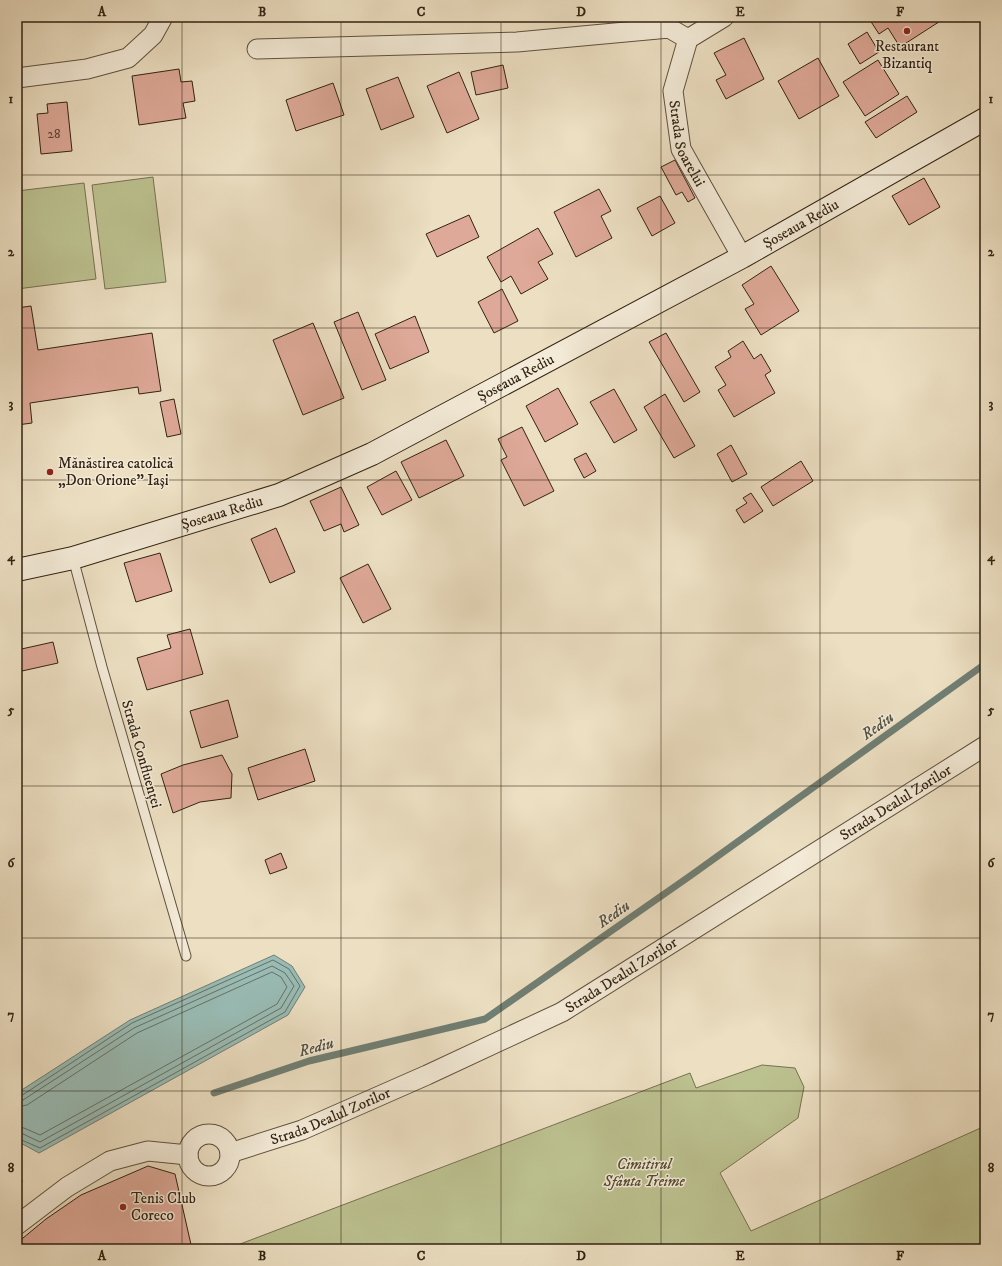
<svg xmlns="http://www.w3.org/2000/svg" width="1002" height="1266" font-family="'IM FELL DW Pica',serif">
<rect width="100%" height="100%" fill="#ecdfc2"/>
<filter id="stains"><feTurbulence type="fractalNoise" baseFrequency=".005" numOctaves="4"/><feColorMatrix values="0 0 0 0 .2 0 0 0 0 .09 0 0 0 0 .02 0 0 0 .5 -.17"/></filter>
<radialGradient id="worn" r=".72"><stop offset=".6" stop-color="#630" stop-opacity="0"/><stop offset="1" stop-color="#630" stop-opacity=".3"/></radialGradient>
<g fill="#bcc190" stroke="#777251">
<polygon points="153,177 166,282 105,289 92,185"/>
<polygon points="84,183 96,279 17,289 17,191"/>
<polygon points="762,1065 795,1068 804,1087 798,1118 720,1173 751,1231 985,1126 985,1249 227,1249 690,1073 696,1088"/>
</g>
<polygon fill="#99bcb5" stroke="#707f74" points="274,955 292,966 305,987 288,1015 39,1153 17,1141 17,1093 130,1020"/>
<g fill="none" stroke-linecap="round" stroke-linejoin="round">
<g stroke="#667064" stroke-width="1">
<polyline points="17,1096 21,1096 132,1023 273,960 289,969 300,986 285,1012 40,1148 17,1138"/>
<polyline points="17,1101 23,1100 134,1028 272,966 285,973 294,986 281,1008 40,1142 21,1133 17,1133"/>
<polyline points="17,1107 27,1105 137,1033 272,972 281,977 287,987 277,1004 40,1135 24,1128 17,1127"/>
</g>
<g stroke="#707f74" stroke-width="7">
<polyline points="214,1093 309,1061 485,1019 690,876 985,664"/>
<polyline points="17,1183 19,1181"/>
</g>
</g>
<g fill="#dea998" stroke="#322312">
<polygon points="868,17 945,17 945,18 900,47 888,28 879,34"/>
<polygon points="867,32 879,52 860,64 848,44"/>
<polygon points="744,38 764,79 726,99 716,80 726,75 714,53"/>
<polygon points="818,58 839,96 799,119 778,81"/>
<polygon points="878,60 899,94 865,116 843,82"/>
<polygon points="503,65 508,88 476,95 471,72"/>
<polygon points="179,69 181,82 192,81 195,101 183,103 186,118 139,125 132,76"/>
<polygon points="459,72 479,119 447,133 427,86"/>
<polygon points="398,77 414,117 381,130 366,89"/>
<polygon points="333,83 344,115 296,131 286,100"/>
<polygon points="907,96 917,112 876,138 865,122"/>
<polygon points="67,102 72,151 41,154 37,114 48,113 47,104"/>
<polygon points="675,160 695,198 688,202 682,192 676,195 661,167"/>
<polygon points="924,178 940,207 909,225 892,196"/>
<polygon points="599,189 611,211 601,216 612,238 576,257 554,212"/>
<polygon points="660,196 675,223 652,236 637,208"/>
<polygon points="469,215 479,237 437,257 426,234"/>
<polygon points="538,228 553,254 538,262 548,279 521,294 511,276 501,282 487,257"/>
<polygon points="771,266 799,311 761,335 745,309 754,304 742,285"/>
<polygon points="502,289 518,321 494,333 478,302"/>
<polygon points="31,306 38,350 152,333 161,391 139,394 138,387 30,403 32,423 17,425 17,308"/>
<polygon points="358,312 386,380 362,390 334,322"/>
<polygon points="415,316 429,352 390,369 375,334"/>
<polygon points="313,323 344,398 303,415 273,340"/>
<polygon points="666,333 700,392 684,402 649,342"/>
<polygon points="743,341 754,359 761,354 771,371 765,375 775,393 734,417 718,390 726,385 715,367 731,357 728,351"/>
<polygon points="558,388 578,424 545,442 526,406"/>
<polygon points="614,389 637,430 614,443 590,402"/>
<polygon points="665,394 695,446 674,458 644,407"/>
<polygon points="174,399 181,434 167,437 160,402"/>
<polygon points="522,427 554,491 524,506 501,460 507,457 498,439"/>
<polygon points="446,440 464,476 419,498 401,462"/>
<polygon points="731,445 747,474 732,482 717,454"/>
<polygon points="586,453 596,471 584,478 574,459"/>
<polygon points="801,461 813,481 773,506 761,487"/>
<polygon points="396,471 412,500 382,515 367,487"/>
<polygon points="341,487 359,525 344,532 341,524 324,531 310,501"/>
<polygon points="751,493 763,511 744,523 736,510 747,503 743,498"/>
<polygon points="276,528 295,572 270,583 251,539"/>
<polygon points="160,553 172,591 136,602 124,563"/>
<polygon points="368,564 391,609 363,623 340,578"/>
<polygon points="190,629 203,674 147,690 137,658 171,648 167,635"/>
<polygon points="53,642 58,663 22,671 17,650"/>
<polygon points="228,700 238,737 201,748 190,711"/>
<polygon points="305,749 315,781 258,800 248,768"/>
<polygon points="222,755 232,774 231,798 200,802 173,813 161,774 183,765"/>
<polygon points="281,853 287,868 270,874 265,860"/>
<polygon points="148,1166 175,1174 192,1249 17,1249 17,1243 46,1219 81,1195"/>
</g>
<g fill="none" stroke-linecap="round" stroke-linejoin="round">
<defs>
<polyline id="service" points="73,558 102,667 186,956"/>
<g id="minor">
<path id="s1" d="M724,17L688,39L673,91L681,149L742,257"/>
<polyline points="257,49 517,42 669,28 688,39"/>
<polyline points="17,78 87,69 128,58 153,35 163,17"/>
<circle cx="209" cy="1155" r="21"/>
<path id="s2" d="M230,1153L302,1130L427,1075L562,1012L985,746"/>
<polyline points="17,1225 67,1187 110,1161 148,1151 188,1155"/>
</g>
<g id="secondary">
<path id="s3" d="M17,570L73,558L279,495L372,454L742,257L985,119"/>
</g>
</defs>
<use href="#service" stroke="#60523e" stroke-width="11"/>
<use href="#minor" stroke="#60523e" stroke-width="21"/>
<use href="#secondary" stroke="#322312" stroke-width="24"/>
<use href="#service" stroke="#f3ead7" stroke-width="9"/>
<use href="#minor" stroke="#f3ead7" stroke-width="19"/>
<use href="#secondary" stroke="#f3ead7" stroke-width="22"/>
</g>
<path fill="none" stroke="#322312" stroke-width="1" stroke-opacity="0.55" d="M182,17V1249M341,17V1249M501,17V1249M661,17V1249M820,17V1249M17,175H985M17,328H985M17,480H985M17,633H985M17,786H985M17,938H985M17,1091H985"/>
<g fill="#8f2418" stroke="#f3ead7" stroke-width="1.5">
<circle cx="907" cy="31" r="4"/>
<circle cx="50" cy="472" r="4"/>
<circle cx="123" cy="1207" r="4"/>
</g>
<g text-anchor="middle" stroke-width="3" stroke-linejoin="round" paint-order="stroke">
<g font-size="13" fill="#5d4434">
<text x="54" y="138">28</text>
</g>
<g font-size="15" fill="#322312" stroke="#f3ead7" text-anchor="start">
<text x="907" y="51" text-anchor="middle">Restaurant<tspan x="907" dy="17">Bizantiq</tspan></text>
<text x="58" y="468">Mănăstirea catolică<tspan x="58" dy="17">„Don Orione” Iași</tspan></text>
<text x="131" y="1203">Tenis Club<tspan x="131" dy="17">Coreco</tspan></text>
</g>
<g font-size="15" fill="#322312" stroke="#f3ead7">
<text dy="5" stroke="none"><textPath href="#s1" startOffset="151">Strada Soarelui</textPath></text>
<text dy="5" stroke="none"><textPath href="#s3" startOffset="861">Șoseaua Rediu</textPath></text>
<text dy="5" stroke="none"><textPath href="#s3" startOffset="537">Șoseaua Rediu</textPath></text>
<text dy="5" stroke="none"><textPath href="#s3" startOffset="213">Șoseaua Rediu</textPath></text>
<text transform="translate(142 754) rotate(74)" y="5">Strada Confluenței</text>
<text dy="5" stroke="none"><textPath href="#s2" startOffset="755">Strada Dealul Zorilor</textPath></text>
<text dy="5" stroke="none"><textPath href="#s2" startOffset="431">Strada Dealul Zorilor</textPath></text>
<text dy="5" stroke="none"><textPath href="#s2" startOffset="107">Strada Dealul Zorilor</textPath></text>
</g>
<g font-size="15" font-style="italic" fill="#544a32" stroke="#f3ead7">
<text x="644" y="1169">Cimitirul<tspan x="644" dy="17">Sfânta Treime</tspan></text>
</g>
<g font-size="16" font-style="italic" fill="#515143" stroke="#f3ead7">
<text transform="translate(877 725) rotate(-36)" y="6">Rediu</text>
<text transform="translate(613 913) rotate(-35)" y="6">Rediu</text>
<text transform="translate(316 1046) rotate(-15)" y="6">Rediu</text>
</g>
</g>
<rect width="1002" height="1266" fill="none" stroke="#ecdfc2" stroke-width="44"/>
<rect x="22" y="22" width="958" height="1222" fill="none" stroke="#322312" stroke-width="1.5"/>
<g font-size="13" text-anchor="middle" font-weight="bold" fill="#322312">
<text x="102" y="16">A</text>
<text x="262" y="16">B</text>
<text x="421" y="16">C</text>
<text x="581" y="16">D</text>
<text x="740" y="16">E</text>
<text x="900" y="16">F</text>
<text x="11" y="103">1</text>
<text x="991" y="103">1</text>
<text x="11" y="256">2</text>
<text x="991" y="256">2</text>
<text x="11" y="408">3</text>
<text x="991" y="408">3</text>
<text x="11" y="561">4</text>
<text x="991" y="561">4</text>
<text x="11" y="714">5</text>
<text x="991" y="714">5</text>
<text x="11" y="867">6</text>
<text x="991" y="867">6</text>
<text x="11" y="1019">7</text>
<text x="991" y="1019">7</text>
<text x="11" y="1172">8</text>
<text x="991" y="1172">8</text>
<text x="102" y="1260">A</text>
<text x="262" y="1260">B</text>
<text x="421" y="1260">C</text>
<text x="581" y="1260">D</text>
<text x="740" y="1260">E</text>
<text x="900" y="1260">F</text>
</g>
<rect width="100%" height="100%" filter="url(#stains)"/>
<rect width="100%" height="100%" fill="url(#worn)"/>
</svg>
